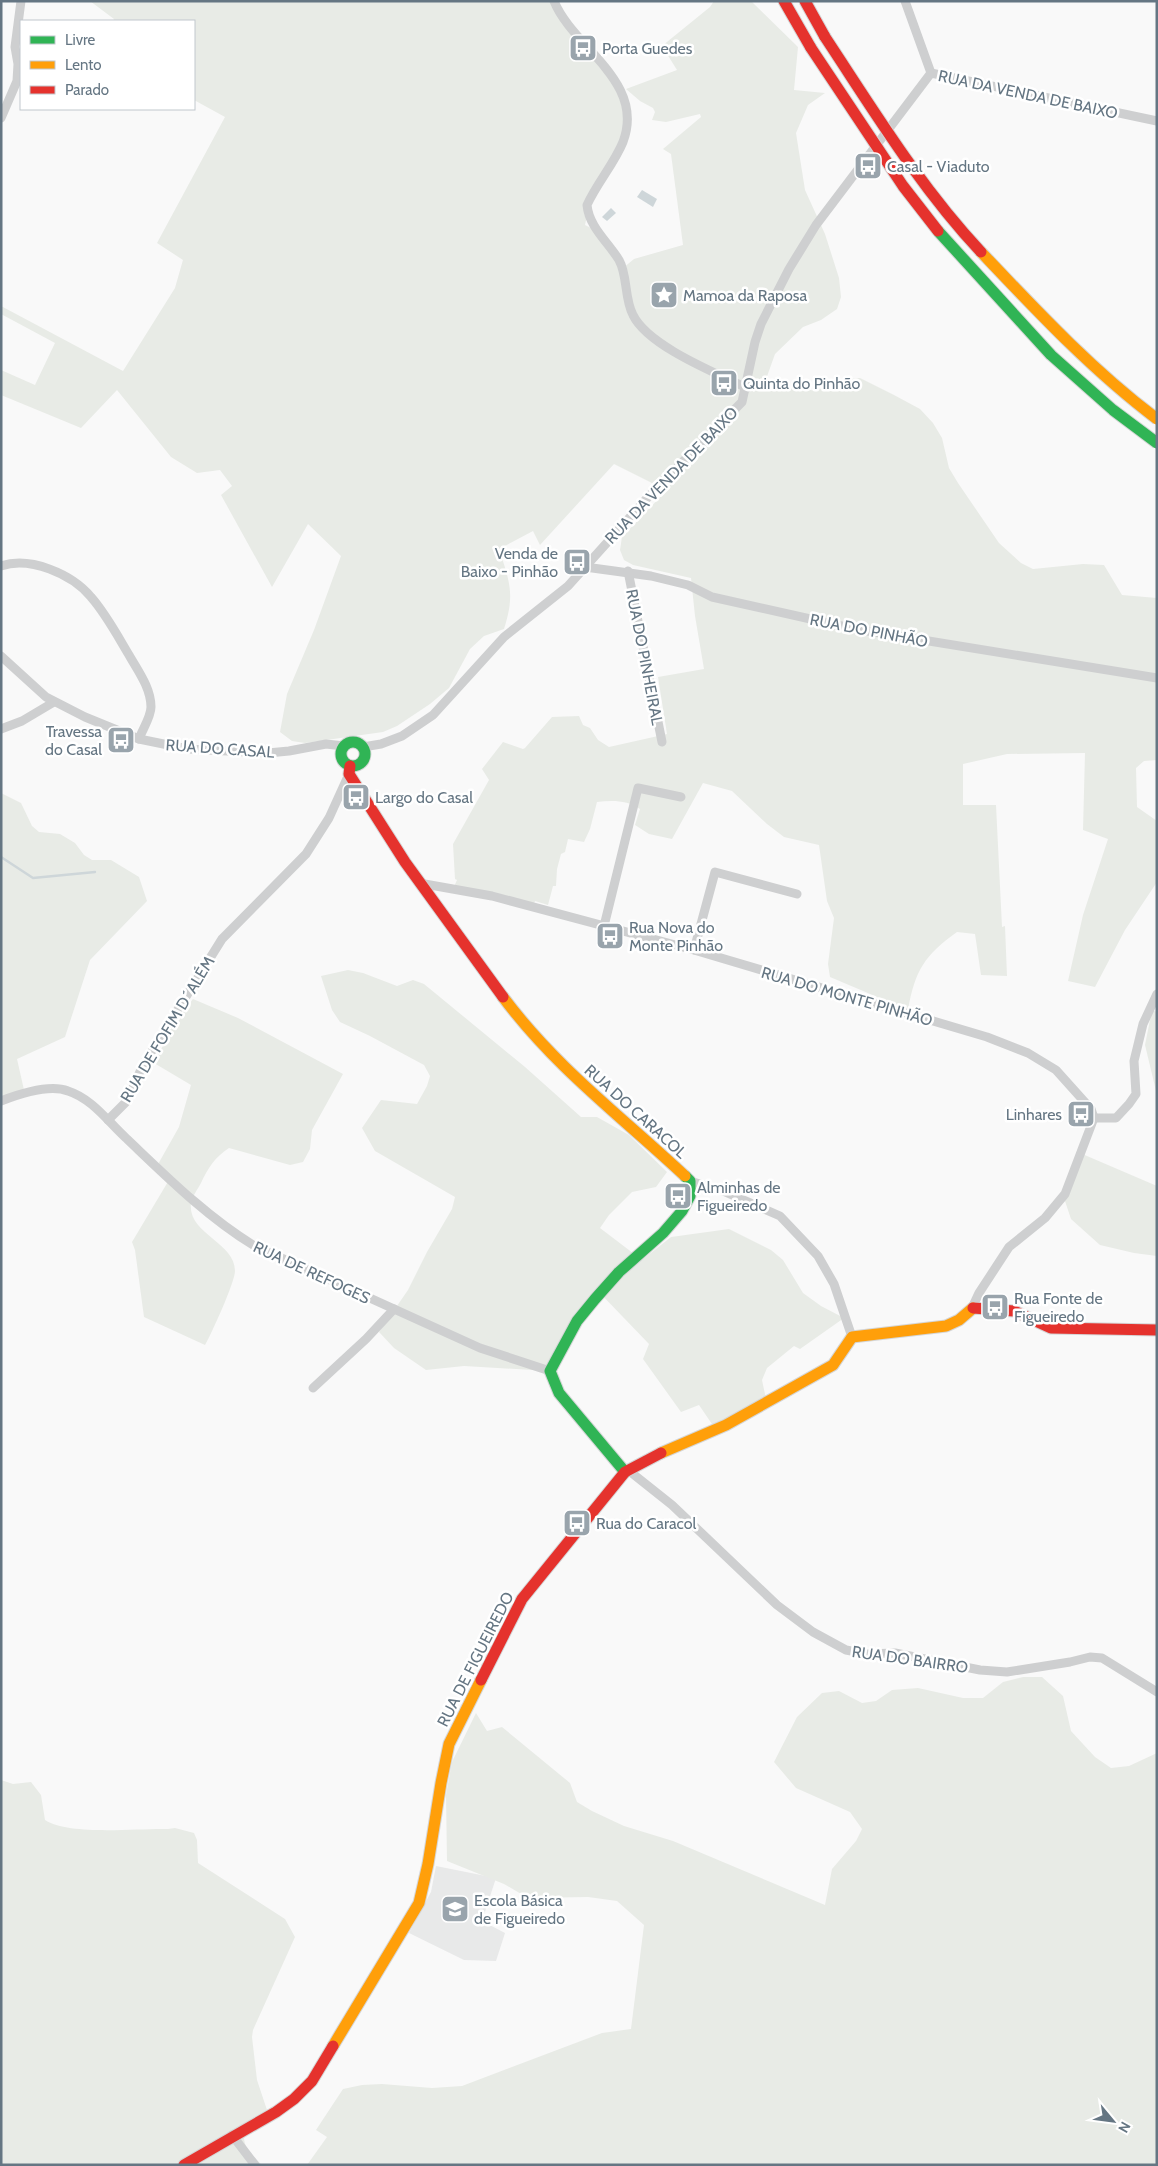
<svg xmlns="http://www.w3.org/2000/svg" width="1158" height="2166" font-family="Cabin,sans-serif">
<rect width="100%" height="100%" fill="#f9f9f9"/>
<polygon fill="#e8e9e9" points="436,1866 496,1878 482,1921 505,1933 496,1961 464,1960 409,1933 431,1892"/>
<g fill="#e8ebe6">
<path d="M90,1H552L620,83L630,115L622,149L592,192L585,225L593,229L623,268L634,259L683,245L671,154L663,149L701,117L700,114L666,122L652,120L655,112L653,108L640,101L626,89L677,70L662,46L710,7L714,1H751L798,47L794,90L825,93L808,105L796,133L805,190L825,234L839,278L841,297L837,309L821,320L803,327L775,354L765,382L816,391L841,380L860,378L894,395L920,409L933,423L942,438L949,468L958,483L999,543L1021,563L1033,569L1083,564L1104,565L1122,595L1157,598V760L1144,761L1136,768L1137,807L1157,821V882L1125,930L1095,987L1068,981L1083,915L1108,839L1083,830L1085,753L1007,754L963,764V805H996L1002,927L1005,926L1007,976L981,975L975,934L957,932C925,955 915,970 908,1010L830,977L828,964L834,918L827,901L819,845L784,837L767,824L732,791L703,783L672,839L649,834L635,825L640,809C628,800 612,800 597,802L590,829L584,842L568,839L565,852L561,854L557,869L556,886H553L548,905L535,901L533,907L453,889L457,880L455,879L453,844L489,780L482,769L503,742L523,749L525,748L552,717L579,716L583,725L590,728L598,740L609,747L667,734L658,677L704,669L695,616L691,578L633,565L624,560L620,550L622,537L665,492L650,482L614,464L540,545L533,531L499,549C510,582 515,595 504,629L484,636L470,649L449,688L430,704L397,726L383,732L305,743L292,741L280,732L287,694L314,630L341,556L308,524L272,587L221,495L232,486L220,470L197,473L171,457L117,390L81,428L1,395V370L35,385L55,343L1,314V306L123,371L175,288L183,260L157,243L225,117L194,100V21H113L114,19Z"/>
<polygon points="1,793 21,803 32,826 39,832 60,834 75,843 84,855 92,860 111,860 139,877 147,901 90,960 65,1037 17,1059 24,1090 1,1098"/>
<polygon points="348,970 363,973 397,986 413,980 424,984 525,1067 581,1117 597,1117 629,1135 667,1172 656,1187 632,1192 609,1215 600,1228 642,1260 671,1237 729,1229 771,1250 783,1260 803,1293 821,1306 844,1318 800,1349 794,1346 767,1368 762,1380 766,1399 714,1427 699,1405 681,1412 643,1359 649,1344 597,1290 549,1371 464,1366 426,1370 394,1348 379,1332 408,1290 427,1252 452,1209 455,1197 375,1151 362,1128 381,1100 417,1104 427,1086 430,1076 424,1065 370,1036 340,1022 332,1010 321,976"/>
<path d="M193,999L238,1018L343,1074L312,1130L310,1149L303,1162L290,1165L229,1148C215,1157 208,1168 201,1183C198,1189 192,1196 191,1203C187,1234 235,1242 235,1271C235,1282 211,1335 205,1345L144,1317L135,1250L132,1242L169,1180L157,1166L179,1127L191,1085L154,1063L174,1024Z"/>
<polygon points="1152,1010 1157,1012 1157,1095 1145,1045"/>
<polygon points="1080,1153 1157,1186 1157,1256 1134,1253 1100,1245 1071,1219 1065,1201"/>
<polygon points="1023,1677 1042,1677 1063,1696 1071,1731 1095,1757 1111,1768 1129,1766 1157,1753 1157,2165 307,2165 327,2137 316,2130 343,2089 362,2085 382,2084 432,2088 462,2086 602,2033 631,2029 644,1925 617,1901 588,1897 528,1898 504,1884 447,1861 446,1795 452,1762 476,1713 487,1731 502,1727 570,1783 577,1802 592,1811 624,1826 673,1841 825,1905 832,1869 856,1841 862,1829 850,1812 796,1788 774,1762 797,1717 822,1693 839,1691 862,1703 876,1701 892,1690 918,1688 963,1698 983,1698 1003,1682"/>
<path d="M1,1780L13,1784L31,1782L41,1795L45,1820C69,1836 138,1828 168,1829L175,1828L194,1833L197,1840L198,1863L285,1919L295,1937L253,2030L252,2037L257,2080L269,2116L244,2135C243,2148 253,2156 262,2165H1Z"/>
</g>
<g fill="#ced6d9">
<polygon points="642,190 657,199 653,207 637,197"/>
<polygon points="611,208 616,213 607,221 602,217"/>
</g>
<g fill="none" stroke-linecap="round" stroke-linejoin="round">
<polyline stroke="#ced6d9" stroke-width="2.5" points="1,857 33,878 95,872"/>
<defs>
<g id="fast">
<circle cx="353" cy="754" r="12"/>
<polyline points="625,1472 559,1393 550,1371 577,1321 595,1299 619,1272 663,1233 682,1211 690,1196 690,1181 685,1176"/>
</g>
<g id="slow">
<path d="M503,997C556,1068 621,1116 685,1176"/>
<polyline points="661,1453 726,1425 833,1365 852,1337 946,1326 959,1320 973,1308"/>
<polyline points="333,2046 419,1903 428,1864 441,1783 449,1744 481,1680"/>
</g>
<g id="jam">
<polyline points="784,1 811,48"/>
<polyline points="805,1 825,37"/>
<polyline points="350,766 349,774 405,862 503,997"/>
<polyline points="973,1308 1014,1311 1051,1328 1157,1330"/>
<polyline points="481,1680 522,1599 625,1472 661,1453"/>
<polyline points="184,2165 276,2112 294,2099 312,2081 333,2046"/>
</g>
</defs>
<use href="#fast" stroke="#d5d6d7" stroke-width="13"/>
<use href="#slow" stroke="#d5d6d7" stroke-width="13"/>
<use href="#jam" stroke="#d5d6d7" stroke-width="13"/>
<g stroke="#cecfd0" stroke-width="9">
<path d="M554,1C573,48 646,81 623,142C614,164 597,183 587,205C589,227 608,242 619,260C628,276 624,298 633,315C648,346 716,373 747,388"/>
<polyline points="905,1 931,73"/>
<polyline points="931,73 1157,121"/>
<polyline points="1,118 17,81 18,64 15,47 21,1"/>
<path d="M1,566C30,556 72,574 91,597C106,614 117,635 129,655C138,671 151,688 151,707C151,717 142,730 139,739"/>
<polyline points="585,567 651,576 688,585 712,597 855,629 1157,678"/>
<polyline points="628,571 662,742"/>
<polyline points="1,656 46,697 85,717 139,739 188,749 268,753 289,751 326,744 344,746"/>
<polyline points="1,729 22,721 54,702"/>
<polyline points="363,747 381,744 402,736 433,715 504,637 568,586 649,496 742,402 755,342 761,324 789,269 816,225 931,73"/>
<polyline points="419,883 492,896 694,950 987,1037 1028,1053 1056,1070 1091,1109 1094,1118"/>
<polyline points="604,926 638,788 681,797"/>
<polyline points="694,950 715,872 797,894"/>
<path d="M1,1101C19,1094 50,1084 68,1091C93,1099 109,1123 127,1139C167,1177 206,1216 253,1245L480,1348L550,1371"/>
<polyline points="1094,1118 1116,1118 1129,1104 1136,1094 1134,1061 1143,1024 1157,994"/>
<polyline points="108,1120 127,1101 142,1067 222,939 306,854 329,818 349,774"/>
<polyline points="690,1181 723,1191 780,1216 818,1256 834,1284 852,1337"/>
<polyline points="972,1308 979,1293 1009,1247 1045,1218 1065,1194 1094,1118"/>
<polyline points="313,1388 366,1339 394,1309"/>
<polyline points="628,1470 672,1505 777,1605 813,1632 846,1650 867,1654 895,1653 980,1670 1007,1672 1070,1662 1090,1657 1102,1658 1157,1692"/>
<polyline points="232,2135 255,2165"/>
</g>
<use href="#fast" stroke="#30b455" stroke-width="11"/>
<use href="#slow" stroke="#ff9f0a" stroke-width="11"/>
<use href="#jam" stroke="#e5322d" stroke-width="11"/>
<defs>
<polyline id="fast-bridge" points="938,231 1051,355 1113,410 1157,443"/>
<path id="slow-bridge" d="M981,252C1037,311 1092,370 1157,419"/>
<g id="jam-bridge">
<path d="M825,37C874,111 920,187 981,252"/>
<polyline points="811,48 903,186 938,231"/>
</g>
</defs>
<use href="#fast-bridge" stroke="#d5d6d6" stroke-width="13" stroke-linecap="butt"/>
<use href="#slow-bridge" stroke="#d5d6d6" stroke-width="13" stroke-linecap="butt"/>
<use href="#jam-bridge" stroke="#d5d6d6" stroke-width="13" stroke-linecap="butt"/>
<use href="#fast-bridge" stroke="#30b455" stroke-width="11"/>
<use href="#slow-bridge" stroke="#ff9f0a" stroke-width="11"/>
<use href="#jam-bridge" stroke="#e5322d" stroke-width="11"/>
</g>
<defs>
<symbol id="bus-square" viewBox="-11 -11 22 22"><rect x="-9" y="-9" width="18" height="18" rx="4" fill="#99a4ac" stroke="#fff"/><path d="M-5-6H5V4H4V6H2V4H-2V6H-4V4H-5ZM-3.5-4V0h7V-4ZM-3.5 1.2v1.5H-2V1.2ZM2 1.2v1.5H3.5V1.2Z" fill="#fff"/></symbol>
<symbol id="sight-square" viewBox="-11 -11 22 22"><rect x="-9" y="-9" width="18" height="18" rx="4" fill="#99a4ac" stroke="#fff"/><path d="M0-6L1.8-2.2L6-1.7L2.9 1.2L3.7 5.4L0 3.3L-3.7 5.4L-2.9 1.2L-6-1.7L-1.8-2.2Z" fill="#fff"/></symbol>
<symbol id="school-square" viewBox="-11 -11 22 22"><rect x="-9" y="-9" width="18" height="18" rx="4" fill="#99a4ac" stroke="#fff"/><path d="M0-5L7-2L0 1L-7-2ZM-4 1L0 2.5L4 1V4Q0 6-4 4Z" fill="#fff"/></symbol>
</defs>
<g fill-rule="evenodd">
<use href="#bus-square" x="567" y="32" width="32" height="32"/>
<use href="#bus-square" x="852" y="150" width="32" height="32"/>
<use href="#sight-square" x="648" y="279" width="32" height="32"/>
<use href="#bus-square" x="708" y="367" width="32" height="32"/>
<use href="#bus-square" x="561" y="546" width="32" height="32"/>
<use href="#bus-square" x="105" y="724" width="32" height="32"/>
<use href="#bus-square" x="340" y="781" width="32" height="32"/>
<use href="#bus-square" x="594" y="920" width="32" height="32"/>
<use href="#bus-square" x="1065" y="1098" width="32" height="32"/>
<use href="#bus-square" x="662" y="1180" width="32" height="32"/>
<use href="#bus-square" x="979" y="1291" width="32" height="32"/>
<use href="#bus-square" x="561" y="1507" width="32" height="32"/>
<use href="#school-square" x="439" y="1893" width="32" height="32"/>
</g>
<g text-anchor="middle" stroke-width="5" stroke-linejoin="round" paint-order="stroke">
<g font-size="16" fill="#657683" stroke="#fff" text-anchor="start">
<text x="602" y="54">Porta Guedes</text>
<text x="887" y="172">Casal - Viaduto</text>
<text x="683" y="301">Mamoa da Raposa</text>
<text x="743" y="389">Quinta do Pinhão</text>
<text x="558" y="559" text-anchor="end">Venda de<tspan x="558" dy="18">Baixo - Pinhão</tspan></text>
<text x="102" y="737" text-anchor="end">Travessa<tspan x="102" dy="18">do Casal</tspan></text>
<text x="375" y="803">Largo do Casal</text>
<text x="629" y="933">Rua Nova do<tspan x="629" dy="18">Monte Pinhão</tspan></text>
<text x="1062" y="1120" text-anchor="end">Linhares</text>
<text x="697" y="1193">Alminhas de<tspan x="697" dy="18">Figueiredo</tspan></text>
<text x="1014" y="1304">Rua Fonte de<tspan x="1014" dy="18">Figueiredo</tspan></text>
<text x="596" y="1529">Rua do Caracol</text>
<text x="474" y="1906">Escola Básica<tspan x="474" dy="18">de Figueiredo</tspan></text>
</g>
<g font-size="16" fill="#657683" stroke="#fff">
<text transform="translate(1028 94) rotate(12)" y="6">RUA DA VENDA DE BAIXO</text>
<text transform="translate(671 475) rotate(-46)" y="6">RUA DA VENDA DE BAIXO</text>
<text transform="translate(869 630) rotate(11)" y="6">RUA DO PINHÃO</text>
<text transform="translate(645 657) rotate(79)" y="6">RUA DO PINHEIRAL</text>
<text transform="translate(220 748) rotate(4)" y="6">RUA DO CASAL</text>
<text transform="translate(847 996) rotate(16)" y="6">RUA DO MONTE PINHÃO</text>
<text transform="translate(167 1029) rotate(-59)" y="6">RUA DE FOFIM D´ALÉM</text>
<text transform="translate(636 1111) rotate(42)" y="6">RUA DO CARACOL</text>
<text transform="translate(312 1272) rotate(25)" y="6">RUA DE REFOGES</text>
<text transform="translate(475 1659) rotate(-63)" y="6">RUA DE FIGUEIREDO</text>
<text transform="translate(910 1659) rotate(8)" y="6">RUA DO BAIRRO</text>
</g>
</g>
<rect width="1158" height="2166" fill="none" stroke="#657683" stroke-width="5"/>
<rect x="20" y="20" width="175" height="90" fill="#ffffff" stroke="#c1c8cd"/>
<rect x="30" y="36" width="25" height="8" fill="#30b455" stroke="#c1c8cd"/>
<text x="65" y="45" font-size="15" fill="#657683">Livre</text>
<rect x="30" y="61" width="25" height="8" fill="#ff9f0a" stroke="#c1c8cd"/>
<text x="65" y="70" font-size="15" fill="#657683">Lento</text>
<rect x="30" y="86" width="25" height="8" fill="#e5322d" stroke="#c1c8cd"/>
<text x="65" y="95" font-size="15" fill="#657683">Parado</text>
<g transform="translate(1113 2121) rotate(119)" stroke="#ffffff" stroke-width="4" paint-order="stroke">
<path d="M0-4L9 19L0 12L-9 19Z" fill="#657683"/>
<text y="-8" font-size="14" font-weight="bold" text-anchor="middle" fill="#657683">N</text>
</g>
</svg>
